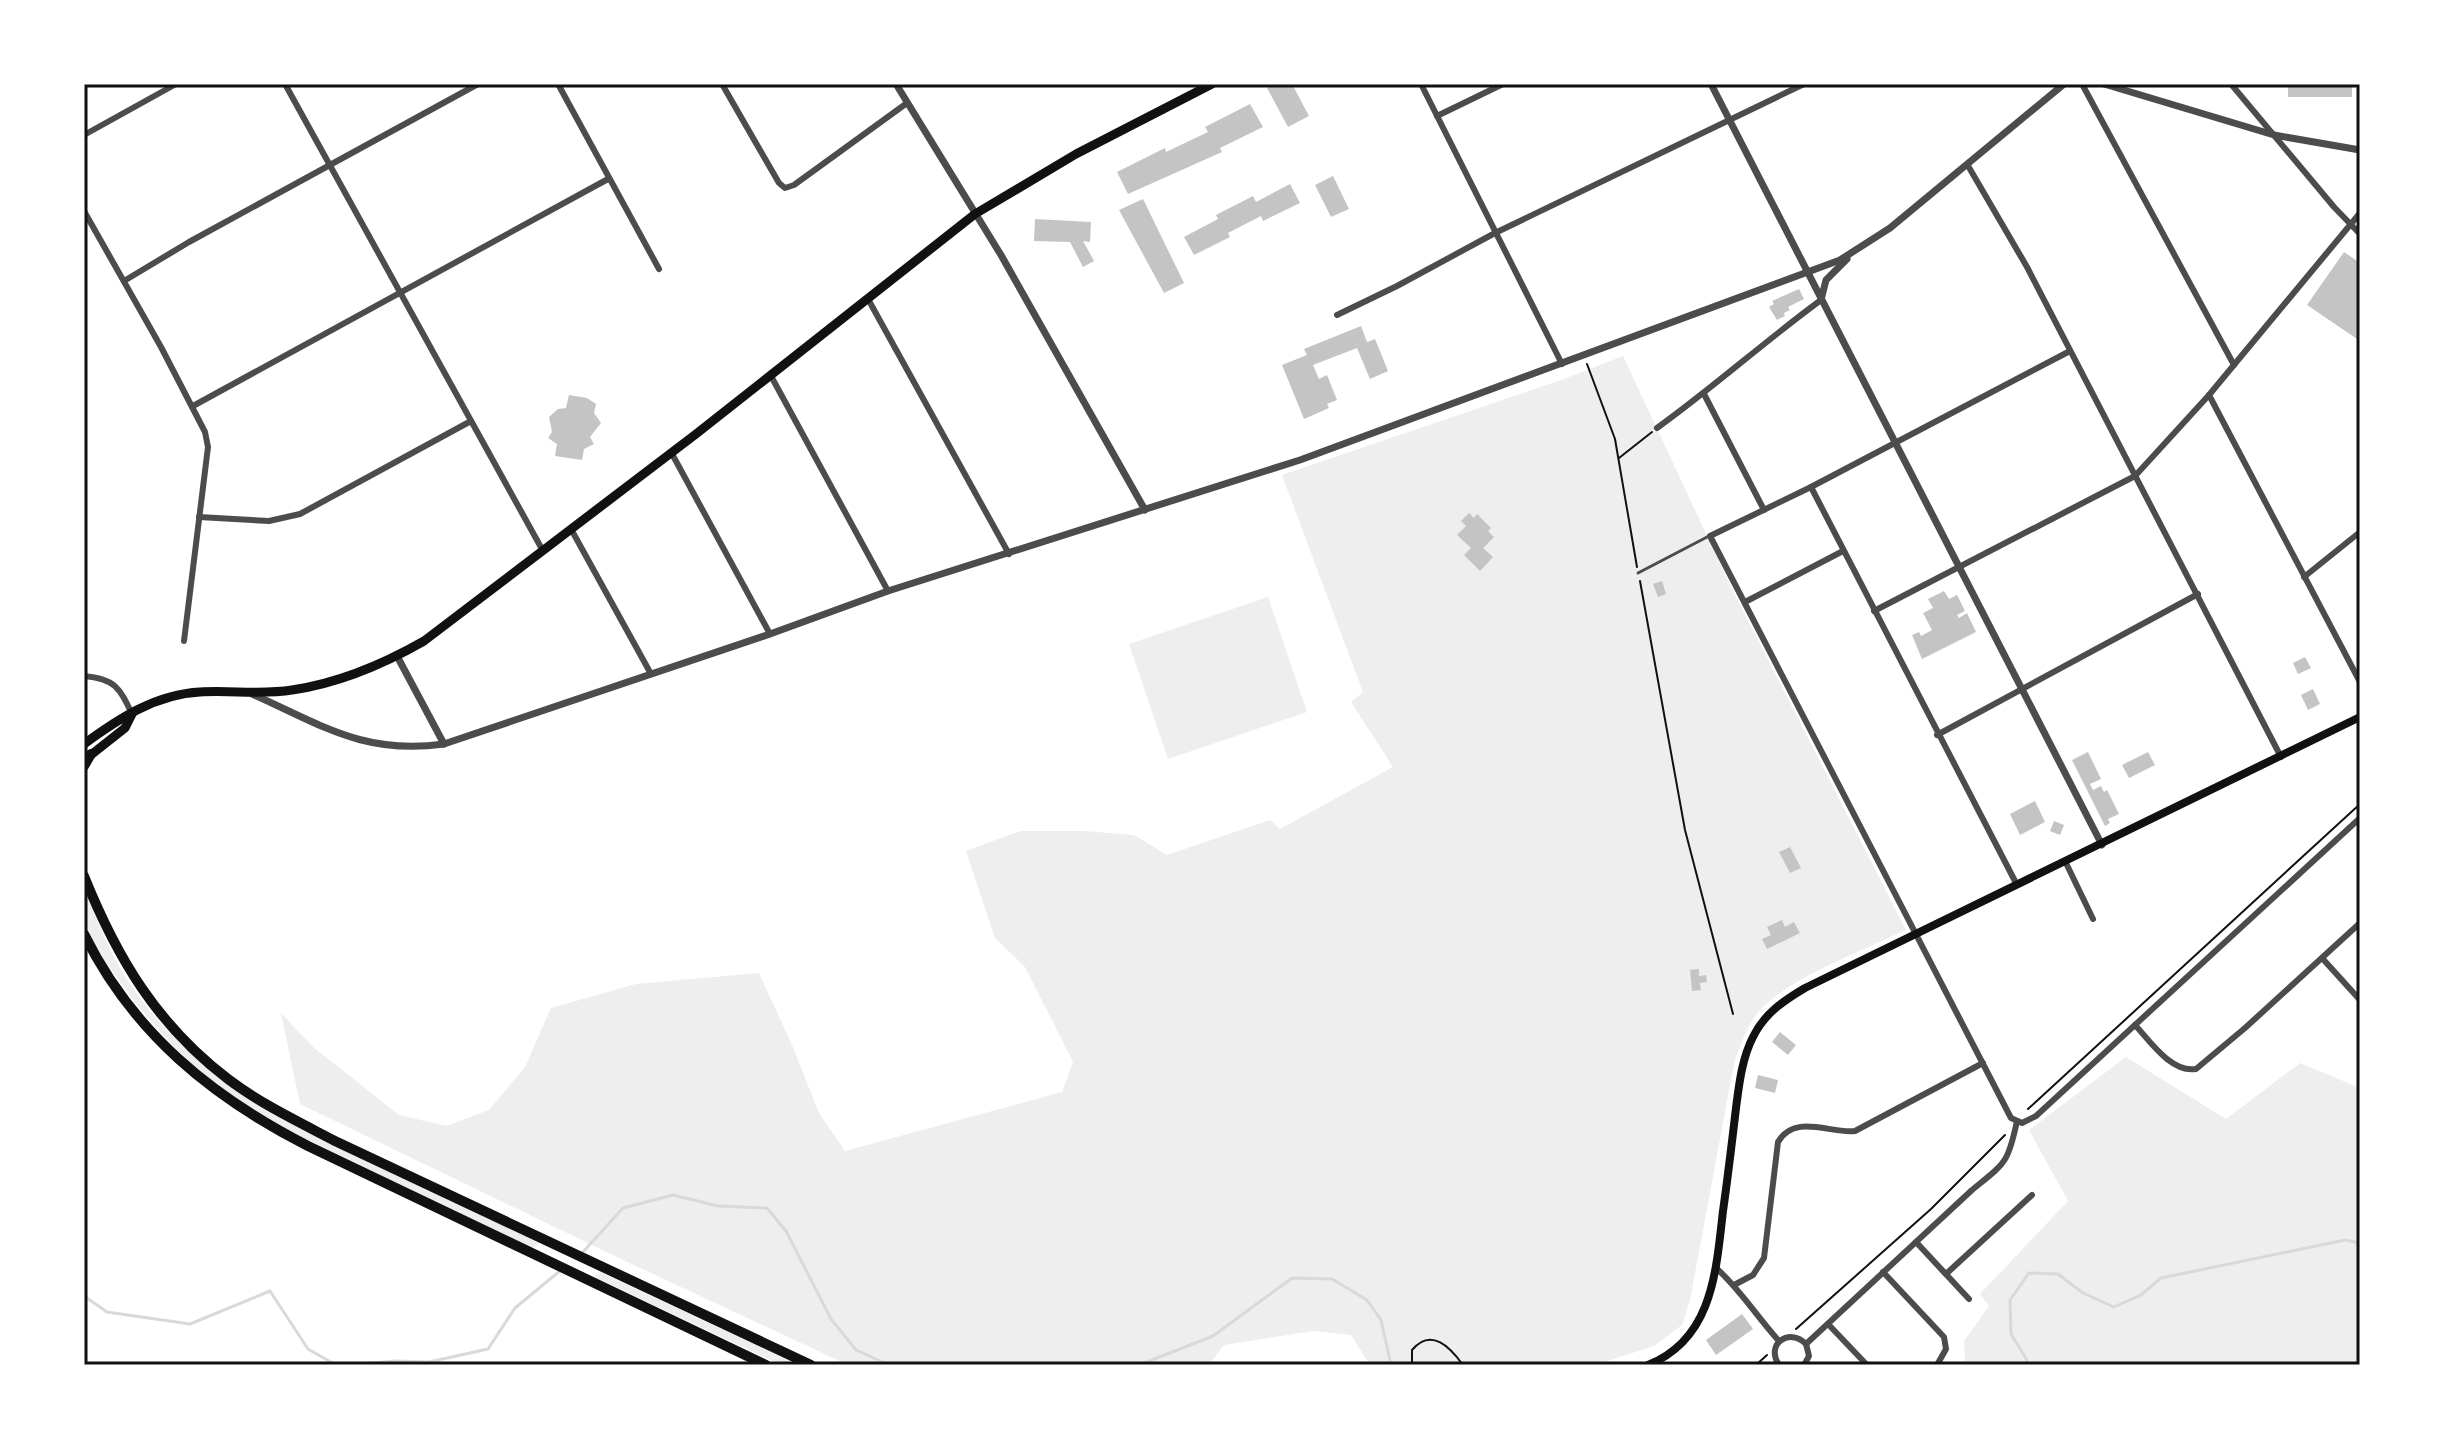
<svg xmlns="http://www.w3.org/2000/svg" width="2444" height="1449" font-family="'Asap Condensed',sans-serif">
<rect width="100%" height="100%" fill="#fff"/>
<g fill="#eee">
<path d="M1623,356L1732,589L1906,930C1866,949 1792,977 1762,1008C1747,1024 1741,1044 1734,1064L1690,1300L1682,1325L1654,1346L1604,1362L1553,1365H1370L1351,1335L1313,1331L1224,1345L1209,1365H848L623,1260L300,1104L281,1013L313,1047L399,1115L446,1126L489,1110L525,1067L551,1008L636,984L759,973L792,1045L819,1113L845,1151L1062,1092L1073,1062L1025,967L995,938L966,851L1020,831H1084L1134,835L1167,855L1270,820L1280,829L1393,767L1351,702L1363,692L1282,475L1564,379Z"/>
<polygon points="1268,597 1307,712 1168,759 1129,644"/>
<path d="M84,891C99,923 110,955 130,984C195,1079 280,1119 380,1167C433,1192 486,1217 539,1243L532,1248L275,1124C210,1087 157,1036 115,975C104,959 90,941 85,922C82,913 84,901 84,891Z"/>
<polygon points="2126,1057 2226,1119 2300,1063 2360,1088 2360,1365 1961,1365 1965,1359 1964,1341 1989,1306 1980,1294 2068,1201 2029,1130"/>
<polygon points="600,1272 798,1365 781,1365 594,1277"/>
</g>
<g fill="none" stroke-linecap="round" stroke-linejoin="round">
<g stroke="#d9d9d9" stroke-width="3">
<polyline points="583,1252 623,1208 673,1195 718,1206 767,1208 786,1231 831,1319 856,1350 889,1365"/>
<polyline points="84,1296 107,1312 190,1324 270,1291 308,1349 336,1365"/>
<polyline points="350,1365 395,1361 429,1362 488,1349 515,1308 561,1270"/>
<polyline points="1139,1365 1213,1336 1292,1278 1332,1279 1367,1300 1381,1320 1391,1365"/>
<polyline points="2025,1365 2027,1360 2011,1334 2010,1300 2029,1273 2058,1274 2083,1293 2114,1307 2141,1295 2161,1278 2345,1240 2360,1243"/>
</g>
</g>
<g fill="#c4c4c4">
<polygon points="1274,84 1292,84 1309,116 1288,127 1267,88"/>
<rect x="2288" y="84" width="64" height="13"/>
<polygon points="1250,104 1263,127 1220,148 1222,152 1128,194 1117,172 1165,148 1166,152 1208,132 1205,127"/>
<polygon points="1333,176 1349,209 1331,217 1315,185"/>
<polygon points="1290,184 1300,203 1263,221 1261,216 1228,233 1230,237 1194,255 1184,237 1218,219 1216,215 1253,196 1256,202"/>
<polygon points="1143,199 1184,283 1164,293 1119,210"/>
<polygon points="1035,219 1091,222 1090,242 1083,241 1094,261 1083,267 1070,242 1034,241"/>
<polygon points="2344,252 2360,263 2360,341 2307,305"/>
<polygon points="1799,289 1804,299 1788,307 1790,310 1784,313 1785,316 1777,320 1769,307 1774,304 1772,301"/>
<polygon points="1361,326 1367,342 1375,339 1388,371 1370,379 1357,348 1313,365 1319,379 1327,375 1337,400 1327,404 1329,408 1304,419 1282,365 1307,355 1304,349"/>
<polygon points="569,395 587,398 596,404 594,413 601,423 590,437 594,444 584,449 582,460 555,456 557,444 548,438 552,432 549,417 558,409 566,408"/>
<polygon points="1469,513 1474,518 1477,514 1491,528 1488,531 1494,537 1483,548 1493,557 1480,571 1464,555 1471,548 1457,535 1466,526 1461,521"/>
<polygon points="1662,581 1666,594 1658,597 1653,584"/>
<polygon points="1944,591 1949,599 1957,595 1965,611 1957,615 1959,618 1967,613 1976,632 1922,659 1912,635 1919,632 1921,636 1932,630 1923,613 1933,608 1928,599"/>
<polygon points="2305,657 2311,668 2298,674 2293,663"/>
<polygon points="2313,689 2320,704 2308,710 2301,695"/>
<polygon points="2088,752 2101,779 2090,784 2093,790 2101,786 2104,792 2107,790 2119,814 2108,819 2110,823 2105,826 2072,760"/>
<polygon points="2148,752 2155,765 2129,778 2122,765"/>
<polygon points="2035,801 2045,822 2020,835 2010,814"/>
<polygon points="2054,821 2064,825 2060,835 2050,831"/>
<polygon points="1790,847 1801,868 1790,873 1779,852"/>
<polygon points="1782,920 1785,927 1794,922 1800,933 1767,949 1762,939 1771,935 1767,927"/>
<polygon points="1699,969 1699,976 1706,975 1707,982 1700,983 1701,990 1692,991 1690,970"/>
<polygon points="1780,1032 1796,1045 1788,1055 1772,1042"/>
<polygon points="1758,1075 1778,1080 1775,1093 1755,1088"/>
<polygon points="1742,1314 1753,1329 1716,1355 1706,1340"/>
</g>
<g fill="none" stroke-linecap="round" stroke-linejoin="round">
<g stroke="#111" stroke-width="2">
<polyline points="1587,364 1615,439 1637,567"/>
<polyline points="1619,458 1652,432"/>
<polyline points="1640,581 1685,830 1733,1014"/>
<polyline points="2028,1109 2360,804"/>
<polyline points="1796,1329 1931,1209 2005,1135"/>
<path d="M1412,1365V1350C1431,1327 1450,1347 1463,1365"/>
<polyline points="1756,1365 1767,1355"/>
</g>
<polyline stroke="#4c4c4c" stroke-width="3" points="1638,573 1709,536"/>
<g stroke="#4c4c4c" stroke-width="6">
<polyline points="285,84 543,551"/>
<polyline points="558,84 659,269"/>
<polyline points="722,84 779,183 785,188 794,185 907,103"/>
<polyline points="1421,84 1562,364"/>
<polyline points="2082,84 2234,365"/>
<polyline points="2231,84 2334,207 2360,234"/>
<polyline points="1437,116 1503,84"/>
<polyline points="84,135 176,84"/>
<polyline points="1967,164 2027,267 2281,757"/>
<polyline points="84,211 161,347 205,432 208,447 184,641"/>
<polyline points="124,281 189,242 478,84"/>
<polyline points="868,299 1009,554"/>
<polyline points="1337,315 1397,286 1495,233 1804,84"/>
<polyline points="2070,351 1811,487 1710,536 2011,1118 2022,1123 2036,1116 2360,818"/>
<polyline points="771,376 888,591"/>
<polyline points="1704,394 1764,510"/>
<polyline points="2209,395 2360,682"/>
<polyline points="193,406 608,179"/>
<path d="M1657,428C1714,387 1765,341 1821,300"/>
<polyline points="671,452 770,634"/>
<polyline points="1811,487 2017,885"/>
<polyline points="199,517 269,521 300,514 471,421"/>
<polyline points="571,529 651,674"/>
<polyline points="2304,577 2360,532"/>
<polyline points="1745,602 1843,551"/>
<polyline points="1874,611 2135,476 2209,395 2360,213"/>
<path d="M84,676C115,679 119,687 132,714"/>
<polyline points="1937,735 2198,594"/>
<polyline points="2066,863 2093,919"/>
<polyline points="2322,958 2360,1000"/>
<path d="M2135,1025C2150,1041 2171,1073 2196,1069L2245,1028L2360,923"/>
<polyline points="1916,1242 1969,1299"/>
<path d="M1716,1268C1740,1289 1757,1317 1779,1341"/>
<polyline points="1883,1272 1944,1337 1946,1349 1937,1365"/>
<polyline points="1946,1274 2032,1195"/>
<path d="M1734,1285L1753,1275L1764,1258L1778,1142C1795,1113 1830,1134 1855,1131L1983,1063"/>
<polyline points="1828,1324 1867,1365"/>
<path d="M1806,1344L1972,1190C2005,1163 2008,1164 2017,1121"/>
<path d="M1779,1365C1765,1344 1789,1327 1806,1344L1809,1356L1804,1365"/>
</g>
<g stroke="#4c4c4c" stroke-width="7">
<polyline points="896,84 1001,255 1145,510"/>
<polyline points="1711,84 2102,845"/>
<polyline points="2104,84 2274,135 2360,150"/>
<polyline points="1821,300 1826,280 1847,259"/>
<polyline points="397,656 444,744"/>
<path d="M252,694C322,725 363,755 444,744L770,634L888,591L1300,460L1840,260L1890,228L2064,84"/>
</g>
<path stroke="#111" stroke-width="8" d="M1648,1365C1713,1339 1716,1271 1723,1211C1728,1176 1732,1142 1736,1108C1739,1085 1742,1058 1753,1037C1764,1014 1783,1001 1805,988L2360,717"/>
<g stroke="#111" stroke-width="9">
<path d="M84,744C118,719 156,694 200,692C230,690 262,695 292,690C340,683 382,665 424,641L696,434L975,214L1076,154L1212,84"/>
<polyline points="87,758 125,728 132,714"/>
</g>
<g stroke="#111" stroke-width="10">
<polyline points="84,766 91,754"/>
<path d="M84,876C117,958 157,1025 228,1079C261,1104 299,1122 335,1141L811,1365"/>
<path d="M84,934C133,1033 212,1097 308,1146L766,1365"/>
</g>
</g>
<rect width="2444" height="1449" fill="none" stroke="#ffffff" stroke-width="172"/>
<rect x="86" y="86" width="2272" height="1277" fill="none" stroke="#111" stroke-width="3"/>
</svg>
